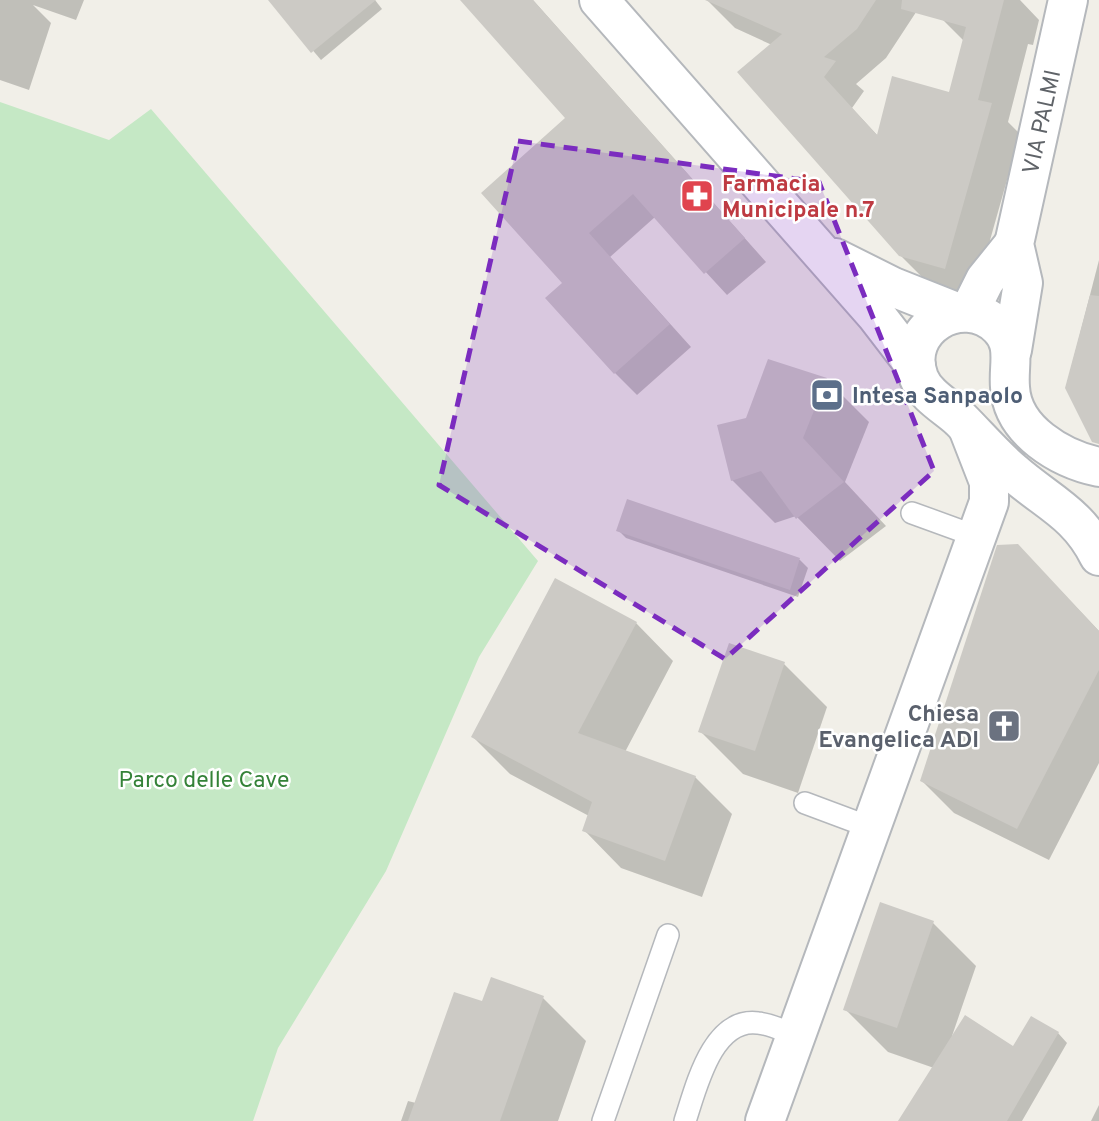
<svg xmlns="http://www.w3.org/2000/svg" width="1099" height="1121" font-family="Overpass,sans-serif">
<rect width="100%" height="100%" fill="#f1efe8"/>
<polygon fill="#c5e8c5" points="0,102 109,140 151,109 538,561 479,657 386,871 278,1048 253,1121 0,1121"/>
<g fill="#0003">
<polygon points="0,0 84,0 76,20 33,5 51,23 29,90 0,80"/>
<polygon points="270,0 375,0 382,9 321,60"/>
<polygon points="463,0 533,0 766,262 727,295 655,217 610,257 691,347 637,395 615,373 564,284 567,118"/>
<polygon points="707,0 924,0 886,58 856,84 864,91 852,108 878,136 950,94 964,41 942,19 941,0 1020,0 1039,20 1033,45 1028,44 1008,122 1020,134 974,297 930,285 900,255 772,45 735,28"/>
<polygon points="1099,260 1099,439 1066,388"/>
<polygon points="826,379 869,422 845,482 886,526 840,561 796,516 775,523 732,480 748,420"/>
<polygon points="628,501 800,560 808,568 798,597 626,538 618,530"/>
<polygon points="1018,546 1099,631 1099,763 1049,860 954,813 922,781"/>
<polygon points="636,623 673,661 625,752 695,777 732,814 702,897 621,868 584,830 589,816 510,774 473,737"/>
<polygon points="730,645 784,664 827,707 798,793 743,774 700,731"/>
<polygon points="933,923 976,966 952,1036 1014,1048 1058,1033 1067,1043 1022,1121 900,1121 934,1068 888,1052 845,1009"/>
<polygon points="492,979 543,998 586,1041 558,1121 401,1121 408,1101 416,1103 483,1003"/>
<polygon points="1099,1105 1099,1121 1091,1121"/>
</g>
<g fill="#cccac5">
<polygon points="268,0 376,0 311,53"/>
<polygon points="460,0 533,0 745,238 704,274 633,194 589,233 670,324 614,374 545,298 562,283 481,193 565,118"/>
<polygon points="705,0 876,0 857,29 824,57 836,61 824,77 877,135 892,76 949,92 966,27 901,9 902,0 1004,0 978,100 992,103 945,269 899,256 737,72 782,34"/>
<polygon points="1090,295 1099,296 1099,444 1092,442 1065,388"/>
<polygon points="768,359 827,378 803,438 844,482 796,519 761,471 731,481 717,425 746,418"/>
<polygon points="627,499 800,558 790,590 616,531"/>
<polygon points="1018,544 1099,631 1099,670 1017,829 920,781 997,545"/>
<polygon points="555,578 637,622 578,733 696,776 665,861 582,831 592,802 471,737"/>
<polygon points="729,643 785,662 755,751 698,732"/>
<polygon points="880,902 934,921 897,1028 843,1010"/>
<polygon points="491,977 544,996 500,1121 408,1121 454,992 482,1001"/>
<polygon points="965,1015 1013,1046 1031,1016 1059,1032 1007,1121 898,1121"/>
</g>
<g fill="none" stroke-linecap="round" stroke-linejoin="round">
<defs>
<g id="service">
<polyline points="912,513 978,537"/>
<polyline points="805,803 872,828"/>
<polyline points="603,1121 668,935"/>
<path d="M685,1121C696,1088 712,1017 758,1023C771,1024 784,1031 795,1035"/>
</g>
<g id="minor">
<polyline points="969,312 985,280 1014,244"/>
<path id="s1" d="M1012,350L1023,283L1014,244L1068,0"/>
<polyline points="765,1121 989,502 989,482 968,428"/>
</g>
<g id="tertiary">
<polyline points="599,0 876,315 916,367"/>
<polyline points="835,258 893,287 956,312"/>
<path d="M1099,467C1061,459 1012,431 1010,387C1008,364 1017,345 999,327C962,291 900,329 919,378C926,396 946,406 960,419C978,437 994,456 1013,472C1047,502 1078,513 1099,556"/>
</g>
</defs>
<use href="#service" stroke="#b5b8bc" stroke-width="24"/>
<use href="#minor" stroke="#b5b8bc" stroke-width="42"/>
<use href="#tertiary" stroke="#b5b8bc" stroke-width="42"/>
<use href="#service" stroke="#fff" stroke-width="21"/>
<use href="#minor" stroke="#fff" stroke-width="38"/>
<use href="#tertiary" stroke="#fff" stroke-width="38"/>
</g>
<path fill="#7b2cbf" fill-opacity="0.2" stroke="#7b2cbf" stroke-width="5" stroke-dasharray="14 9" stroke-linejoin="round" d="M518,141L819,182L934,471L725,659L439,485Z"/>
<defs>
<symbol id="pharmacy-square" viewBox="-11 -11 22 22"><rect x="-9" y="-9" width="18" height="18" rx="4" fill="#e0444e" stroke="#fff"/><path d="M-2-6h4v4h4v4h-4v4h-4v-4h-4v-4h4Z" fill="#fff"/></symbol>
<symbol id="bank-square" viewBox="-11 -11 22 22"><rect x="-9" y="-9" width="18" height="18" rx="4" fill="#5c6f8a" stroke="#fff"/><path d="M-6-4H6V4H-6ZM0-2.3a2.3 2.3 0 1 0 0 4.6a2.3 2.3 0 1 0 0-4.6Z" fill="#fff"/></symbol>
<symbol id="church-square" viewBox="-11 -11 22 22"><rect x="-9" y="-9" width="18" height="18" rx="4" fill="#6b7280" stroke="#fff"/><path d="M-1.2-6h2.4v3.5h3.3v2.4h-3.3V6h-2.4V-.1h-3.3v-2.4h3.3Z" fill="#fff"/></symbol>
</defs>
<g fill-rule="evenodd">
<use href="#pharmacy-square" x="678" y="177" width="38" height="38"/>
<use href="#bank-square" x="808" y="376" width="38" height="38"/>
<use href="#church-square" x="985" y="707" width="38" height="38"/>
</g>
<g text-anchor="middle" stroke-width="5" stroke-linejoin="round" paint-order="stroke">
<g font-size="23" fill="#5f6368" stroke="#fff">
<text dy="8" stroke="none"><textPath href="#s1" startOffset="233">VIA PALMI</textPath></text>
</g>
<g font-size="23" font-weight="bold" fill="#be3a42" stroke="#fff" text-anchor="start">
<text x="722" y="191">Farmacia<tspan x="722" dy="26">Municipale n.7</tspan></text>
</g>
<g font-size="23" font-weight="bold" fill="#4e5e75" stroke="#fff" text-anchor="start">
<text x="852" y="403">Intesa Sanpaolo</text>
</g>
<g font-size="23" font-weight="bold" fill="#5b616d" stroke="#fff" text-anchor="end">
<text x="979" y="721">Chiesa<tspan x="979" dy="26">Evangelica ADI</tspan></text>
</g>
<g font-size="23" fill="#348238" stroke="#fff">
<text x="204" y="787">Parco delle Cave</text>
</g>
</g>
</svg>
